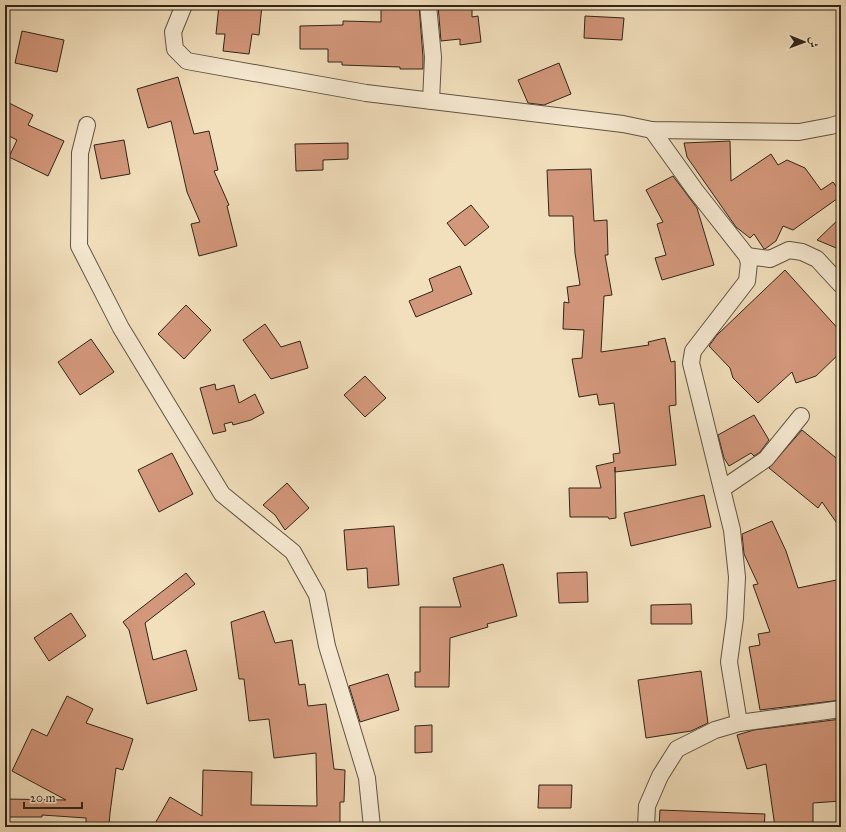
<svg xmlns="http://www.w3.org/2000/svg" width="846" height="832" font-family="'IM FELL Great Primer',Amiri,serif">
<rect width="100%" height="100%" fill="#f2dfbc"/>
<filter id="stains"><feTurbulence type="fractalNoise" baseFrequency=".005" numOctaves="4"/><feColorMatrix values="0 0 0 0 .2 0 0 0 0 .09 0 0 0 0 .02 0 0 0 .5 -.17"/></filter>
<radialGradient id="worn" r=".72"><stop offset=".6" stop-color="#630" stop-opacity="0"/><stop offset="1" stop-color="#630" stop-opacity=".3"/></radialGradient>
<g fill="#d3977b" stroke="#2f2519">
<polygon points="219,5 262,5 259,35 252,34 249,54 223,51 225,34 216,34"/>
<polygon points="381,5 419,5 423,57 423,69 400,69 400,67 342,65 342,62 328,62 328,49 300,49 300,26 343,25 343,21 381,22"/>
<polygon points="438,5 472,5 472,17 478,16 481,42 460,45 460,39 441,41"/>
<polygon points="585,16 624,18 622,40 584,38"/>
<polygon points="22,31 64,40 57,72 15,63"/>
<polygon points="559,63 571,94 544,105 528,103 518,80"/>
<polygon points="178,77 194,134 209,131 218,170 214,171 229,205 227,206 237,246 199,256 191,224 200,222 187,192 171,121 148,128 137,89"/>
<polygon points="5,101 33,115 28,125 64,141 48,176 9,157 17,140 5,134"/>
<polygon points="124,140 130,174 101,179 94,145"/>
<polygon points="730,141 731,181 771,154 778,165 787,160 805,168 821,190 833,182 841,193 841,196 793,230 783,226 776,241 765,249 764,249 754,234 750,238 736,227 687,157 684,143"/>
<polygon points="348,143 348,159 323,160 323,170 296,171 295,144"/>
<polygon points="591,169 594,221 607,220 608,255 605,255 612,295 604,296 601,352 649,345 648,342 665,338 671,362 675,361 676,405 669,406 676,465 615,472 615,467 616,518 609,519 608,517 570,517 569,488 601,488 596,466 614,462 613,454 620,453 614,403 599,405 597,394 579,397 572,359 582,358 584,330 563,329 564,302 569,303 567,287 580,285 575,253 573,216 549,216 547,170"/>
<polygon points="673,176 697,208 714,265 662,280 655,258 666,255 657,224 663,222 646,190"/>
<polygon points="471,205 489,227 465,246 447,223"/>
<polygon points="841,217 841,250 817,240"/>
<polygon points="460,266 472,294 416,317 409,301 433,291 429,279"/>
<polygon points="785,270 841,332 841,352 816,376 796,383 792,372 758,403 733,378 730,368 709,346 717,335"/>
<polygon points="186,305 211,330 184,359 158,334"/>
<polygon points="265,324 281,347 300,341 308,368 271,379 243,340"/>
<polygon points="91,339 114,372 80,395 58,362"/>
<polygon points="365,376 386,398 365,417 344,395"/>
<polygon points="215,384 216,390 234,385 239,403 255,394 264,413 251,420 233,425 232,422 224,424 226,431 213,434 200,388"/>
<polygon points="754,415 769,440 760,452 754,456 751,453 729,466 724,458 718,435"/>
<polygon points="802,430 841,462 841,529 822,502 818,508 769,468"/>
<polygon points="172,453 193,494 159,512 138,470"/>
<polygon points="287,483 309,508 285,530 275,515 263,505"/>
<polygon points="704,495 711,527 631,546 624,513"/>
<polygon points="772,521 786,551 798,588 841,579 841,700 760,710 749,647 760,645 758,634 770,632 753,585 758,584 744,554 742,534"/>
<polygon points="394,526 399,585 368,588 367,568 347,570 344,530"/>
<polygon points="503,564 517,616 487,624 488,627 450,638 449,687 415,687 415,672 420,672 420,607 461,607 453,578"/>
<polygon points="587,572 588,602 559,603 557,573"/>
<polygon points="186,573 195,584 145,623 153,660 186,650 197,690 147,704 129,630 123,622"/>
<polygon points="691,604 692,624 651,624 651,605"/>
<polygon points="264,611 275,643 292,640 299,685 305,684 308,706 326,704 334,769 345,770 344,802 340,802 340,827 153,827 170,797 202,816 203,770 252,772 251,805 317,806 316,753 274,758 269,719 249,721 244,679 239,679 231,622"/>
<polygon points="71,613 86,636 49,661 34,638"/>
<polygon points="701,671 708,723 691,731 646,738 638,680"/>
<polygon points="388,674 399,710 360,722 349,686"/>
<polygon points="67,696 93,709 86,723 133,739 123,770 116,768 110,813 109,826 86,825 86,818 42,815 42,817 5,817 5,799 66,800 12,771 32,729 47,736"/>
<polygon points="841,719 841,754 838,755 841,786 841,801 813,803 813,827 775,827 766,764 747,769 737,735 754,730"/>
<polygon points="432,725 432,752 415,753 415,726"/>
<polygon points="539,785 572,785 571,808 538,808"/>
<polygon points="660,810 765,814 764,827 659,827"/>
</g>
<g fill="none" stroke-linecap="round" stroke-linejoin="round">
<defs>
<g id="street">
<polyline points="184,5 173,32 175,49 187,61 366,93 623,124 652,130 799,132 831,126 841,123"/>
<polyline points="428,5 433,57 431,101"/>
<polyline points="87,125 80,153 79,246 121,328 222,494 293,552 317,595 327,646 367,778 372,827"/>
<polyline points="652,130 695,190 747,256 749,263 747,281 693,351 691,363 732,530 737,577 735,618 729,662 739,723"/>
<polyline points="747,256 770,259 789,250 802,252 817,259 841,285"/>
<polyline points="722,489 766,459 801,416"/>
<polyline points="646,827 647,806 660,776 677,749 715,730 739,723 841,709"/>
</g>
</defs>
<use href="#street" stroke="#605442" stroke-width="18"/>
<use href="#street" stroke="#f7ead3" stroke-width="16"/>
</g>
<rect width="846" height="832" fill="none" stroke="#f2dfbc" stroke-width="20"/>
<rect x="6" y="6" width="834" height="820" fill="none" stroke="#2f2519" stroke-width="2"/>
<rect x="10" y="10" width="826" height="812" fill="none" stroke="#2f2519"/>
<g transform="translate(804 42) rotate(91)" stroke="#f7ead3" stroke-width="3" paint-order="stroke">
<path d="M0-3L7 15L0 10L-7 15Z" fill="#2f2519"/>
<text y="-6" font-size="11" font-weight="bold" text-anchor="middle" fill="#2f2519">ش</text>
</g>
<path d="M24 802v6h58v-6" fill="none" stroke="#2f2519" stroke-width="2"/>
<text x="30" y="802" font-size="12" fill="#2f2519" stroke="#f7ead3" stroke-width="3" paint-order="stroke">20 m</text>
<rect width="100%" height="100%" filter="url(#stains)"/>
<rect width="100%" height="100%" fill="url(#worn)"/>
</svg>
